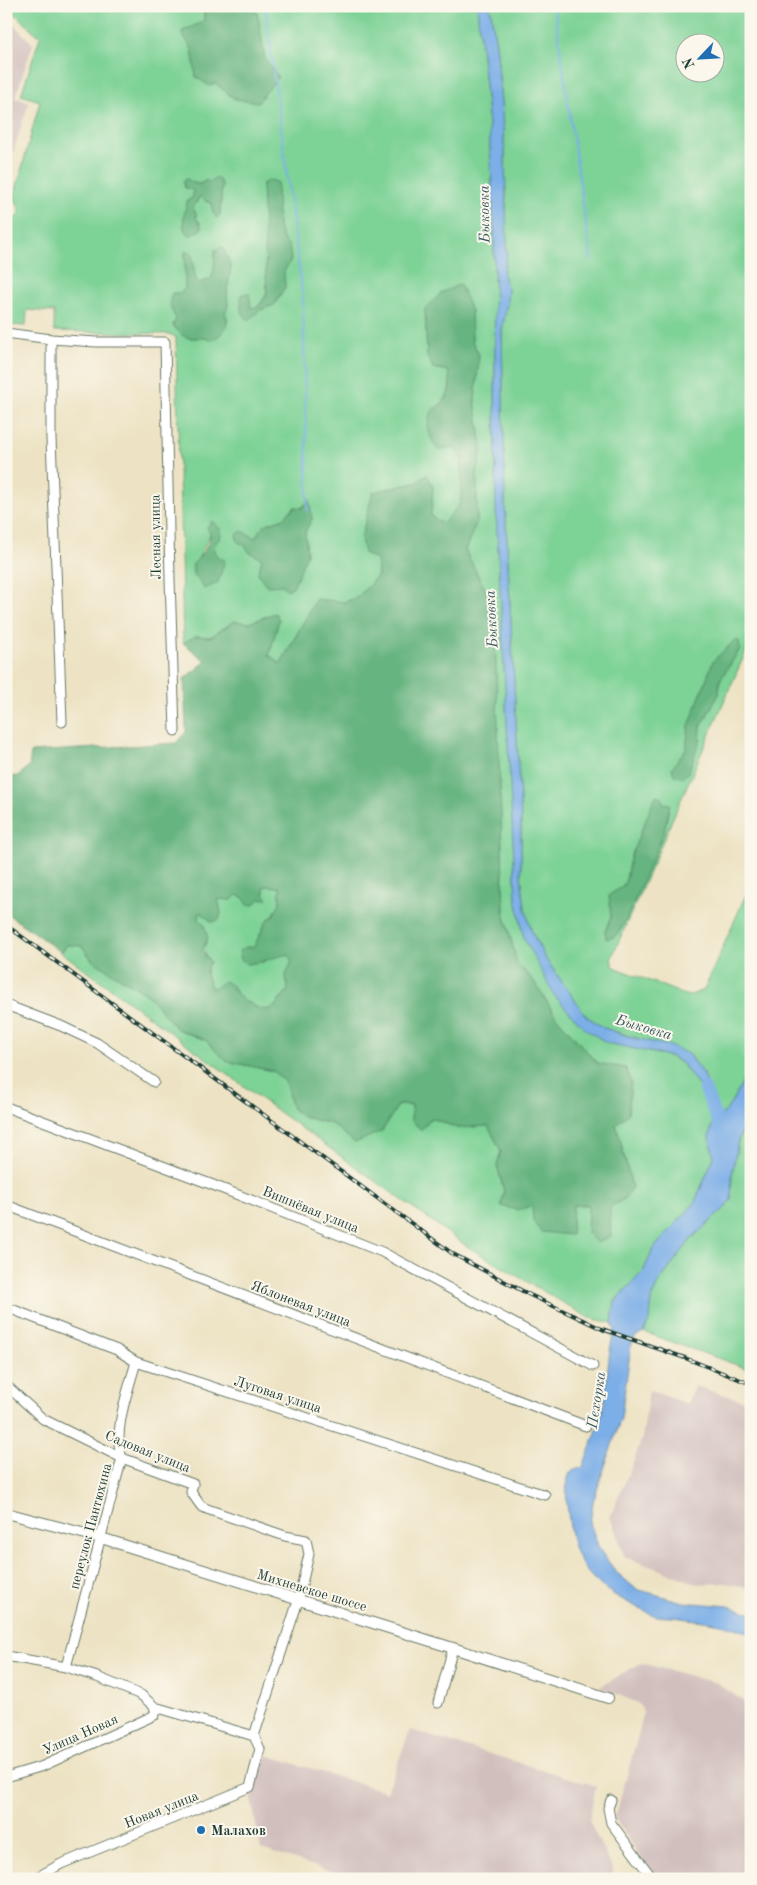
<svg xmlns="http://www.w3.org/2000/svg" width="757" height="1885" font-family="'Old Standard TT',serif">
<rect width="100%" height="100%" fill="#fbf7ec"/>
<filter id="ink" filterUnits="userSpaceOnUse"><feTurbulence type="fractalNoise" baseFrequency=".02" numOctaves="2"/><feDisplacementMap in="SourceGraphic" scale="10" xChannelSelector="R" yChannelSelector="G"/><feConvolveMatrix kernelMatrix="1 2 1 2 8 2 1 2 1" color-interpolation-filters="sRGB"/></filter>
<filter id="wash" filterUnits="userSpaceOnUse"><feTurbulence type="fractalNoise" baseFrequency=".0096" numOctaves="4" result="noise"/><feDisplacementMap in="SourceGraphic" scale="20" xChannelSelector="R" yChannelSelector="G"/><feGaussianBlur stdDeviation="1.12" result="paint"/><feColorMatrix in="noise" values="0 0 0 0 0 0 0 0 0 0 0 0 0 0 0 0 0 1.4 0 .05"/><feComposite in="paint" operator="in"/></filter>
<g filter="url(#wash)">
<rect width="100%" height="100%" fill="#ede3c4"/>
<g fill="#d1bfbd">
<polygon points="6,17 33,44 15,98 29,102 6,174"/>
<polygon points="695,1386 751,1403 751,1588 726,1583 698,1584 625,1557 610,1517 631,1468 642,1438 649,1390 687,1404"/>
<polygon points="641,1663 717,1683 743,1701 751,1719 751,1879 654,1879 619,1825 615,1818 642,1721 643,1711 638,1703 600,1687"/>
<polygon points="410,1730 596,1786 589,1821 613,1870 613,1879 355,1879 261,1849 251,1798 263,1754 387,1792"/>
</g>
<g fill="#7dd296" stroke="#4e8865" fill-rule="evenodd">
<path d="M6,6H204V21L181,32L193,49L196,77L215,83L235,99L275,80L278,77L265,59L257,12L248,6H477L489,125L494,227L496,511L516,898L524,938L608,1043L672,1057L683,1065L710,1101L705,1077L688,1054L604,1028L586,1016L545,958L532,932L525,908L521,875V819L505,504L502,330L507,303L508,289L503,275L507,254L505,155L497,52L490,6H751V640L611,959L614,967L688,996L704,990L751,883V1068L727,1110L713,1123L709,1137L714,1157L694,1204L653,1249L644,1270L635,1281L619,1296L615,1302L612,1323L589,1318L468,1247L283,1115L61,952L67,945L82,946L92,960L148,995L177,1029L205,1040L226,1061L273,1071L285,1081L292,1109L303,1117L332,1124L355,1142L382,1131L398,1105H412L431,1118L458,1128L488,1125L501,1151L497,1165L504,1191L532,1206L571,1235L573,1205C602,1204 614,1215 632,1186L616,1123L631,1083L626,1069L597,1063L557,1018L533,980L517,963L504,912L494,607L465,550L477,521V476L482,447L475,401L479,355L472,341L471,311L441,293L425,309L427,356L449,371C451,391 449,398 434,410L453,447L462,458L461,502L443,525L431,516L433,487L416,483L373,492L364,553L377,560L378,575L359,597L345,602L316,600L280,664L269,655L279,620L275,613L249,623L235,621L210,637L196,636L183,643L176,337L169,334L54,331V312L27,310L26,326L6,325V226L17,217L20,210L14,197L40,101L21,95L40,37ZM684,42H714V72H684ZM212,181V203L205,201L200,196L193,208L196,214V218L201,223L183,218L194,194L193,183L200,184ZM277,182L278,226L291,259L284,272L285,287L274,305L260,310L240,309L249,293L250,308H258L266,295ZM215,250L231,267L227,291L228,306L225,313L228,320L204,337L189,338L173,326L176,319L180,293L185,288V252L192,253L195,277L198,283L211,279L214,271ZM309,500L312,519L305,532L307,554C287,556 256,567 245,545L255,538L264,525L284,518L294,507L302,508ZM210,534L220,538L214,544V551L218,558L201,582C194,577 191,573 193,564L198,559ZM740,649L720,680L719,694L701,726L700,741L672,768L686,749L689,726ZM656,796L662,798L663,803L626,920L618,933L613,938L605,931L626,880L630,858Z"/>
<path d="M264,886L280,887V903L273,916L267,920L254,947L261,963L274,956L289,954L292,961L286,975L288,990L274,1007L267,1010L258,1009L239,997L232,985L212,989C207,979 203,972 210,962C200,948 197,929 200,912L221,913L218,899L237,895L244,898L264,894Z"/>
<polygon points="751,1117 751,1370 644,1332 650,1318 652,1297 658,1283 692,1238 724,1209 731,1200 732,1174 739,1138"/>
</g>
<g fill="#66b47f" stroke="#42785a" fill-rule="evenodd">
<polygon points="204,6 248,6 257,12 265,59 278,77 258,102 235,99 215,83 210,86 196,77 192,49 181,32 204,21"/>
<path d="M215,178H218L222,185L220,215L216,218L212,210V203L205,201L200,196L193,208L196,214V218L202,227L200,230L189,236C179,227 185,212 187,201L193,197V190L185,188L183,180L187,179L193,183L200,184L206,180L209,182L212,181Z"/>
<path d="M270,180L277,182L278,226L283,240L289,245L291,259L284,272L285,287L274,305L260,310L249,320C239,313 241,305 242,294L249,293L251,308L258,307L267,295L262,184Z"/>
<path d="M223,247L231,267L227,291L228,306L225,313C231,326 223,336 210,340C201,335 190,341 182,335C178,332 175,328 173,325L176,319C171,309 168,304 172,293H180L185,288V252L192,253L195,277L198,283L211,279L214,271L215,250Z"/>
<path d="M460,284L471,311L472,341L479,355L475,401L482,447L477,476V521L465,550L494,607L504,912L517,963L533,980L557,1018L597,1063L626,1068L631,1083L628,1114L616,1124L632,1187L624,1199L610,1207L611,1236L597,1243L587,1233L588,1204L573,1205L571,1235L541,1232L533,1221L532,1206L517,1210L501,1206L504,1191L497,1165L501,1151L488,1126L458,1128L431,1118L421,1130L411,1120L412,1105H398L382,1131L355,1143L332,1124L303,1117L292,1109L285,1081L273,1071L226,1061L205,1040L177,1029L148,995L92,960L82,946L67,945L61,952L6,913V778L17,776L29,767L31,752L176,743L186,732L184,679L206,661L183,643L196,636L210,637L235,621L249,623L275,613L279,620L269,655L281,664L316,599L345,602L358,597L378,575L377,560L364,553L361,538L373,492L416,483L427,474L433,487L431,516L443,524L461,502L462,458L453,447L438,450C430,438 423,423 434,409C438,405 444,404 446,399C451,389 450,381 448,371L433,368L427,356L425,309L441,293ZM264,886L280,887V903L273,916L267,920L254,947H246L239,951L241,959L246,964C261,963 274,957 288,954L292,961L286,975L288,990C276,1005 271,1017 251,1004C246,1002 241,999 238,995C233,989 232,985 225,981L212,989C207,978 203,972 210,962L202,951L208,938L204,924L199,919L200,912L212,922L219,920L221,913L218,899L232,900L237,895L244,898L247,904L254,905L260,899H268L264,894Z"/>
<polygon points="309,499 312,519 305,532 307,554 293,587 287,590 282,585 267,586 258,574 262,559 249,552 245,545 238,542 236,535 242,531 255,538 264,525 284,518 295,507 302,508"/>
<path d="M212,521L222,531L220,538L215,544L214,551L218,558L225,560L218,583L204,589C200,578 191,577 193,564C200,558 210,544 210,535C210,533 208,528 207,527Z"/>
<polygon points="735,640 739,641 740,649 720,680 719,694 701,726 700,741 688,773 682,778 674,775 672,768 686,749 689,726 713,661"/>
<path d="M656,795L662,798L663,803L670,804L664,832L626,920C621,929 617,937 606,939L605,931L611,918L609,895L622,887L626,880L630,858Z"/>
</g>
<g fill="#7baee7" stroke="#4d768e">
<polygon points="477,6 490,6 497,52 505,155 507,254 503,275 508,289 507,303 502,330 505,504 521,819 521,875 525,908 532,932 545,958 586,1016 604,1028 634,1038 670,1046 688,1054 705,1077 711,1102 683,1065 673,1057 607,1043 584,1028 554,995 524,938 516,898 496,511 494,227 489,125"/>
<path d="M751,1068V1117L738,1139L732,1174L731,1200L724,1209L692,1238L658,1283L652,1297L650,1318L644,1332L635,1337L631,1346L621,1418L593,1502L590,1523L599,1549L616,1572L636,1589L683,1602L728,1606L751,1613V1635C729,1622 699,1621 674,1617C667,1617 658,1617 651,1614C644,1612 637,1607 631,1604C597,1587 575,1568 570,1528C568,1511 563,1488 570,1472L583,1467C589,1449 598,1431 602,1412C609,1384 606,1356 615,1329L612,1323L615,1302L644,1270L653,1249L694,1204L714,1157L709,1137L713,1123L727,1110Z"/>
</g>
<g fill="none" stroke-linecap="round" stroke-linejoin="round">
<g stroke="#7baee7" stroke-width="2">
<polyline points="265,6 303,299 308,511"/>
<polyline points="554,6 591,260"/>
</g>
<polyline stroke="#7baee7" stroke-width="12" points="704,1087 722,1133"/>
</g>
</g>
<g filter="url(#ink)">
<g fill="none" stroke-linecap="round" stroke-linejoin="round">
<defs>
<g id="minor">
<polyline points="6,333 51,339 96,342 165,342 170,579 175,731"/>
<polyline points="51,339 51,438 62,722"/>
<polyline points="6,1005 61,1026 97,1043 154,1082"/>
<polyline points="6,1107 213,1185 382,1252 593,1366"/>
<polyline points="6,1205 586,1426"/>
<polyline points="6,1307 117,1350 136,1362 545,1495"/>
<polyline points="6,1385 43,1419 122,1458 193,1484 191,1492 201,1506 207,1509 285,1536 306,1540 309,1554 298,1601 254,1736"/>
<polyline points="6,1656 66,1667 97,1677 141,1695 155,1707 254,1736"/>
<path d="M66,1667L122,1458C112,1432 129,1388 136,1362"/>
<polyline points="438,1703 453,1648"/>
<polyline points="6,1777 43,1766 155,1715 155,1707"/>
<polyline points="611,1800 608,1808 611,1823 653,1879"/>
<polyline points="6,1876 23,1879"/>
<polyline points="34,1879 61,1864 250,1787 260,1749 254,1736"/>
</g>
<polyline id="tertiary" points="6,1513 101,1538 453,1648 608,1698"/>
</defs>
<use href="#minor" stroke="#677766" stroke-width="11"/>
<use href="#tertiary" stroke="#677766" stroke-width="12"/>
<use href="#minor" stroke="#fff" stroke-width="9"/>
<use href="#tertiary" stroke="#fff" stroke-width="10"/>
<defs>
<polyline id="rail" points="6,925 453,1254 530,1295 602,1329 685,1358 751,1384"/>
</defs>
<use href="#rail" stroke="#1f3d34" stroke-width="4"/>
<use href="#rail" stroke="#fbf7ec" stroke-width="2" stroke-dasharray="5.5" stroke-linecap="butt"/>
</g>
</g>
<circle fill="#1f6fb2" stroke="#fbf7ec" stroke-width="2" cx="201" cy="1830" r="5"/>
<g text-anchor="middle" stroke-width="4" stroke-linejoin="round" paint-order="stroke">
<g font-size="14" fill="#1f3d34" stroke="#fbf7ec">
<text transform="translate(155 537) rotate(-91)" y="5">Лесная улица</text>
<text transform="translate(311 1209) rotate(22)" y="5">Вишнёвая улица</text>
<text transform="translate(301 1303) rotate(21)" y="5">Яблоневая улица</text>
<text transform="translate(278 1394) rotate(18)" y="5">Луговая улица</text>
<text transform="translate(148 1451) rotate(22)" y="5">Садовая улица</text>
<text transform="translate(90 1526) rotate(-75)" y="5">переулок Пантюхина</text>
<text transform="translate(312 1590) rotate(17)" y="5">Михневское шоссе</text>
<text transform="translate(80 1734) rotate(-24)" y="5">Улица Новая</text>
<text transform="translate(161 1809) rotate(-22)" y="5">Новая улица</text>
</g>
<g font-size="14" font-weight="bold" fill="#1f3d34" stroke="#fbf7ec" text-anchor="start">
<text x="211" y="1835">Малахов</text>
</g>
<g font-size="15" font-style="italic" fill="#365961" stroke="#fbf7ec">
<text transform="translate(484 214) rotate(-91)" y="5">Быковка</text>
<text transform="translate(491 619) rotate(-93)" y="5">Быковка</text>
<text transform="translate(644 1027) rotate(16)" y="5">Быковка</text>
<text transform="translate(596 1400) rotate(-81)" y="5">Пехорка</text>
</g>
</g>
<rect width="757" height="1885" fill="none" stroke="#fbf7ec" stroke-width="25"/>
<g transform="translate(700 58) rotate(245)"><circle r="24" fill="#fbf7ec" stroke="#a3ada2"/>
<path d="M0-4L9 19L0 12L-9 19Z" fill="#1f6fb2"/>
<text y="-8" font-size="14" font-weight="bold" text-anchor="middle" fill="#1f3d34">N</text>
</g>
</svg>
